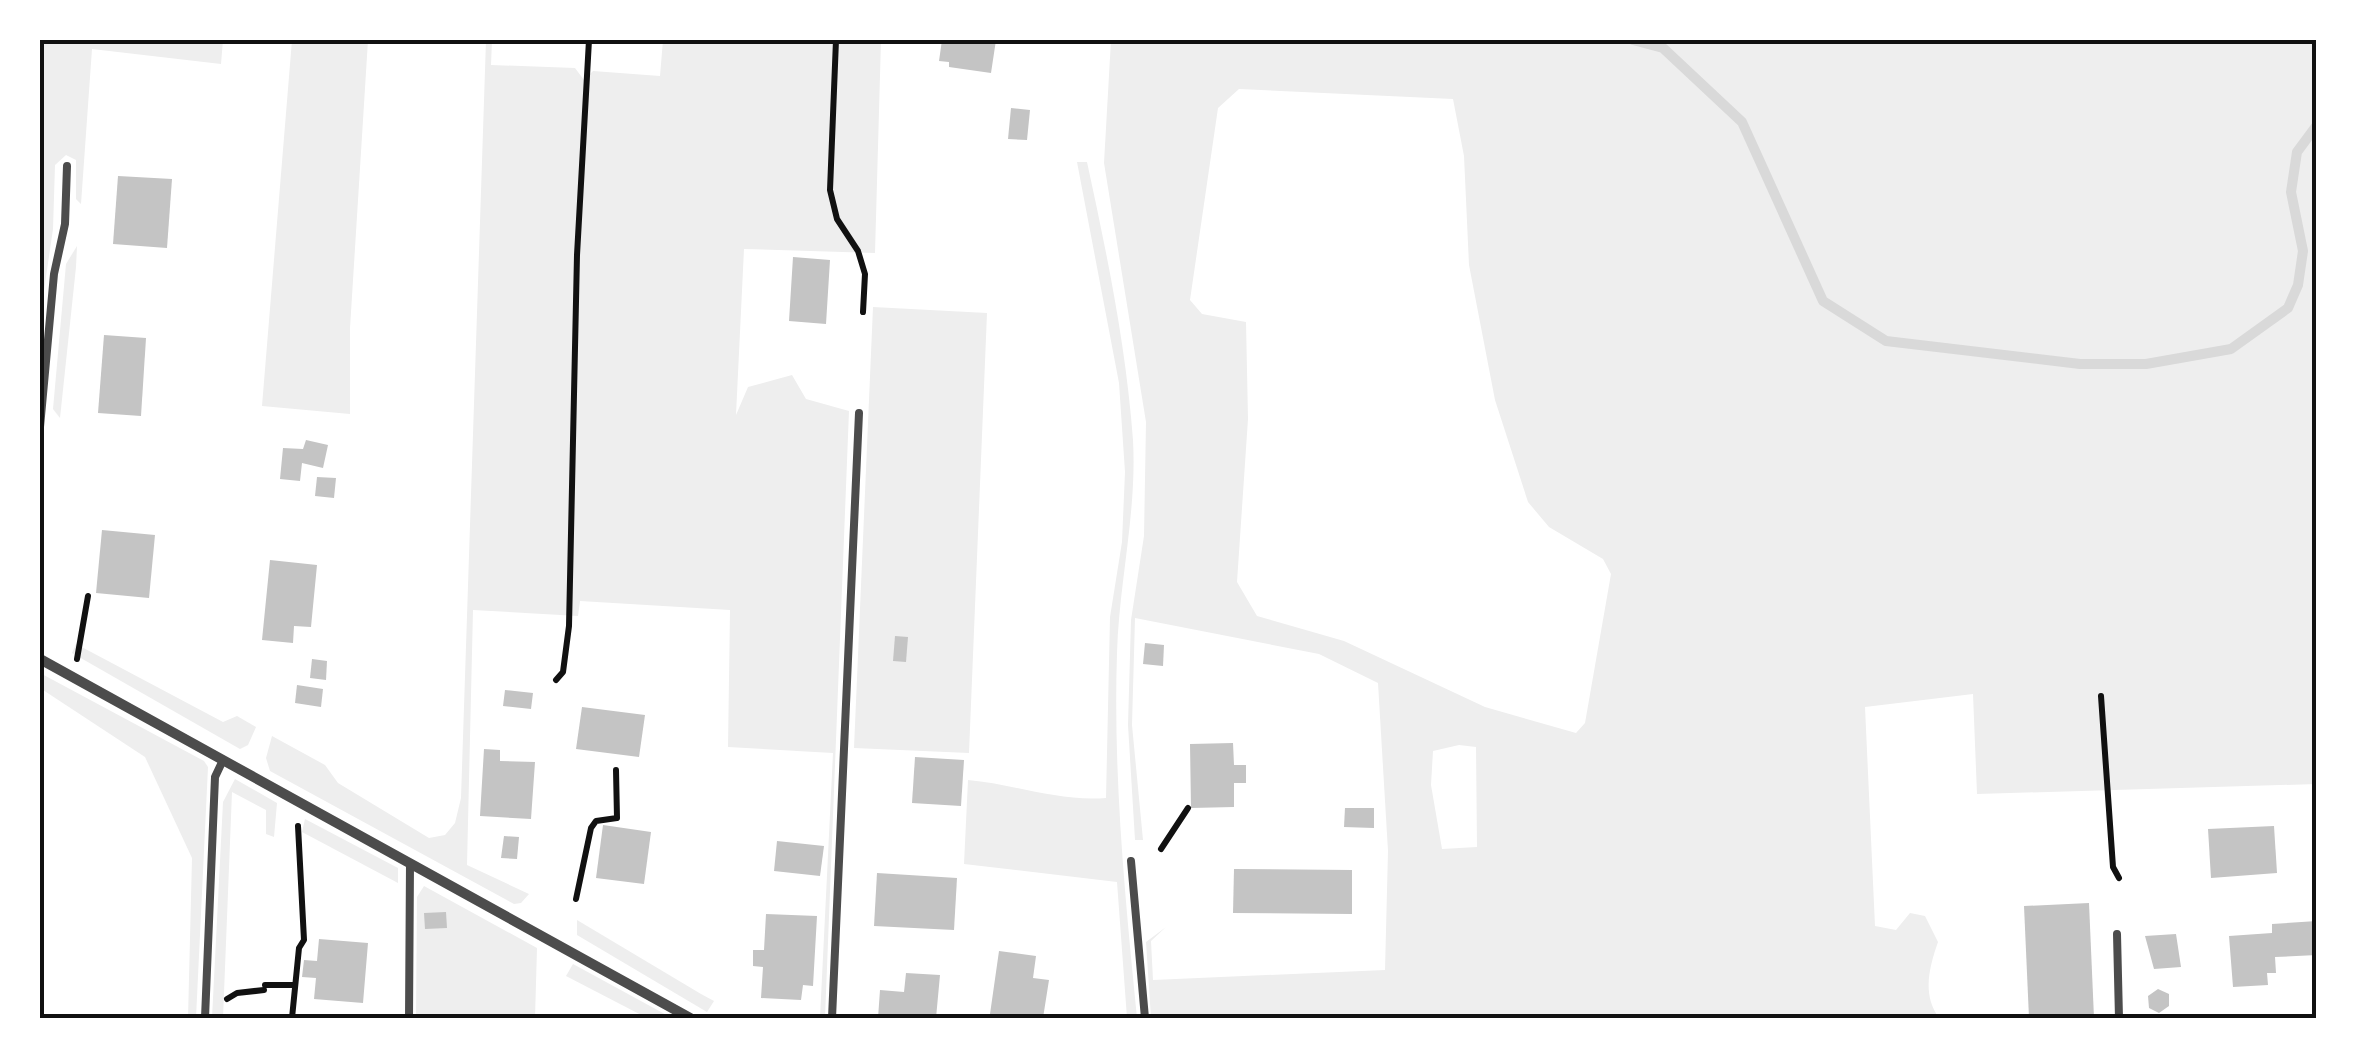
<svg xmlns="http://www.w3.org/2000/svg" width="2357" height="1058" font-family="'Alegreya Sans',sans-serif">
<rect width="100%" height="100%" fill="#fff"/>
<g fill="#eee" fill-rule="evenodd">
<polygon points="40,40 223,40 221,64 92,49 81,204 76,199 76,160 66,155 55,165 53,229 40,318"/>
<polygon points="292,40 368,40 350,328 350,414 262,406"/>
<polygon points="486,40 492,40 491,65 575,68 584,80 593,71 660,76 663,40 881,40 875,253 744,249 736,415 748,387 792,375 806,399 849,411 825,1018 820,1018 833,753 728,747 730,610 580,601 578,616 473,610 467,865 529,894 521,903 514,904 270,771 266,758 272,736 325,765 338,783 429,838 445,835 455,823 461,798"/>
<path d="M1111,40H2317V784L1977,794L1973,694L1865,707L1875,926L1896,930L1910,913L1925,916L1938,942C1929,968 1922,995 1939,1018H1151L1146,942L1166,927L1151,941L1153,980L1385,970L1388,851L1378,683L1319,654L1135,618L1132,725L1143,840H1135L1128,725L1131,620L1144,536L1146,422L1104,163ZM1239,89L1453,99L1464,156L1469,265L1495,400L1528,502L1549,527L1603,559L1611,574L1585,723L1576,733L1485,707L1344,641L1257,616L1237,582L1248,419L1246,322L1202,314L1190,300L1218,108ZM1459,745L1476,747L1477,847L1442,849L1431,785L1433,751Z"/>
<path d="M1077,162H1087C1107,254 1126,346 1133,440C1137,512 1119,582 1117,653C1113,775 1125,897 1137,1018H1127L1117,882L964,864L968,780C1014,784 1060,802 1106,798L1110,617L1122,542L1125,472L1119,383Z"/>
<polygon points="77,246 76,267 60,418 53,409 66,264"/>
<polygon points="873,307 987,313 969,753 854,748"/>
<polygon points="76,644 223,722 237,716 256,727 248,745 240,749 72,653"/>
<polygon points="40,673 204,761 208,767 196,1018 188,1018 192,858 145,757 40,688"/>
<polygon points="235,779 277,803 274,837 266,834 266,810 232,792 223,1018 212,1018 223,802"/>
<polygon points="305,819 398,868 398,883 302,832"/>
<polygon points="424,886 537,948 535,1018 416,1018 417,897"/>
<polygon points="577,920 701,994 714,1001 707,1012 577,935"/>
<polygon points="573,964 672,1018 647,1018 566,976"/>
</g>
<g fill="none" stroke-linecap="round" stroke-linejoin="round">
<polyline stroke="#d9d9d9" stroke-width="10" points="1633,40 1663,48 1742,122 1823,301 1886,341 2080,364 2146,364 2231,349 2288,308 2298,285 2303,251 2291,192 2297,152 2317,125"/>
</g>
<g fill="#c4c4c4">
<polygon points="942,40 996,40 991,73 949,67 949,62 939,61"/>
<polygon points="1011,108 1030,110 1027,140 1008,139"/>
<polygon points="118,176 172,179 167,248 113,244"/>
<polygon points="793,257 830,260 826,324 789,321"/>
<polygon points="104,335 146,338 141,416 98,413"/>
<polygon points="306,440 328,445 323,468 302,463 300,481 280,479 283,448 303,449"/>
<polygon points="317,477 336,478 334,498 315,496"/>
<polygon points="102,530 155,535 149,598 96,593"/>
<polygon points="270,560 317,565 311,627 294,626 293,643 262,640"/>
<polygon points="895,636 908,637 906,662 893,661"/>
<polygon points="1145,643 1164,645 1163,666 1143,664"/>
<polygon points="312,659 327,661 326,680 310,678"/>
<polygon points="297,685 323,689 321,707 295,703"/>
<polygon points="505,690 533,693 531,709 503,706"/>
<polygon points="582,707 645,715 639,757 576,749"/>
<polygon points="1233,743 1234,765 1246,765 1246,783 1234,783 1234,807 1191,808 1190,744"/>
<polygon points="484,749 500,750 500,761 535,762 531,819 480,816"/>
<polygon points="915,757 964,760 961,806 912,803"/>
<polygon points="1345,808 1374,808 1374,828 1344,827"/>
<polygon points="603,825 651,832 644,884 596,878"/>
<polygon points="2274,826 2277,873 2211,878 2208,829"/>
<polygon points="504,836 519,837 517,859 501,858"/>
<polygon points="777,841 824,846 820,876 774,871"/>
<polygon points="1234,869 1352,870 1352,914 1233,913"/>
<polygon points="877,873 957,878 954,930 874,926"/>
<polygon points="2089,903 2094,1018 2029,1018 2024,906"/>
<polygon points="446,912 447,928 425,929 424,913"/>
<polygon points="766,914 817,916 813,986 803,985 801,1000 761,998 763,967 753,966 753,950 764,950"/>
<polygon points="2317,921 2317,955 2275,957 2276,973 2267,973 2268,985 2233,987 2229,936 2272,933 2272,924"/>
<polygon points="2176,934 2181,967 2154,969 2145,936"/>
<polygon points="319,939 368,943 363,1003 314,999 316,978 302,977 304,960 317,961"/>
<polygon points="999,951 1036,956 1033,978 1049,980 1043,1018 990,1014"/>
<polygon points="906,973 940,975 936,1018 878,1018 880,990 904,992"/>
<polygon points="2158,989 2169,994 2169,1006 2159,1013 2149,1008 2148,996"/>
</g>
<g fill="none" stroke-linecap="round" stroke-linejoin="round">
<g stroke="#111" stroke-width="6">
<polyline points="836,40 830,190 837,219 858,251 865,274 863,312"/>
<polyline points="77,659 88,596"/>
<polyline points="556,680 563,672 569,626 577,255 589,40"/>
<polyline points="2101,696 2113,867 2119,878"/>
<polyline points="1161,849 1188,808"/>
<polyline points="576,899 591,828 596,821 617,818 616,770"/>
<polyline points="265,985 295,985"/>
<polyline points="227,999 237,993 264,990"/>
<polyline points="292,1018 299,948 304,940 298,826"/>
</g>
<g stroke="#4c4c4c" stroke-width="8">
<polyline points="40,427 54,274 65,224 67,166"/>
<polyline points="1131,861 1145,1018"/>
<polyline points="2117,934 2119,1018"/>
<polyline points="205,1018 215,777 223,760"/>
<polyline points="409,1018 410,863"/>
<polyline points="832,1018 859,413"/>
</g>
<polyline stroke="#4c4c4c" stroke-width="10" points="40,659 690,1018"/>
</g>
<rect width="2357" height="1058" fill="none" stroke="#ffffff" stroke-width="85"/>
<rect x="42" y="42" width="2272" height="974" fill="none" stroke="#111" stroke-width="4"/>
</svg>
